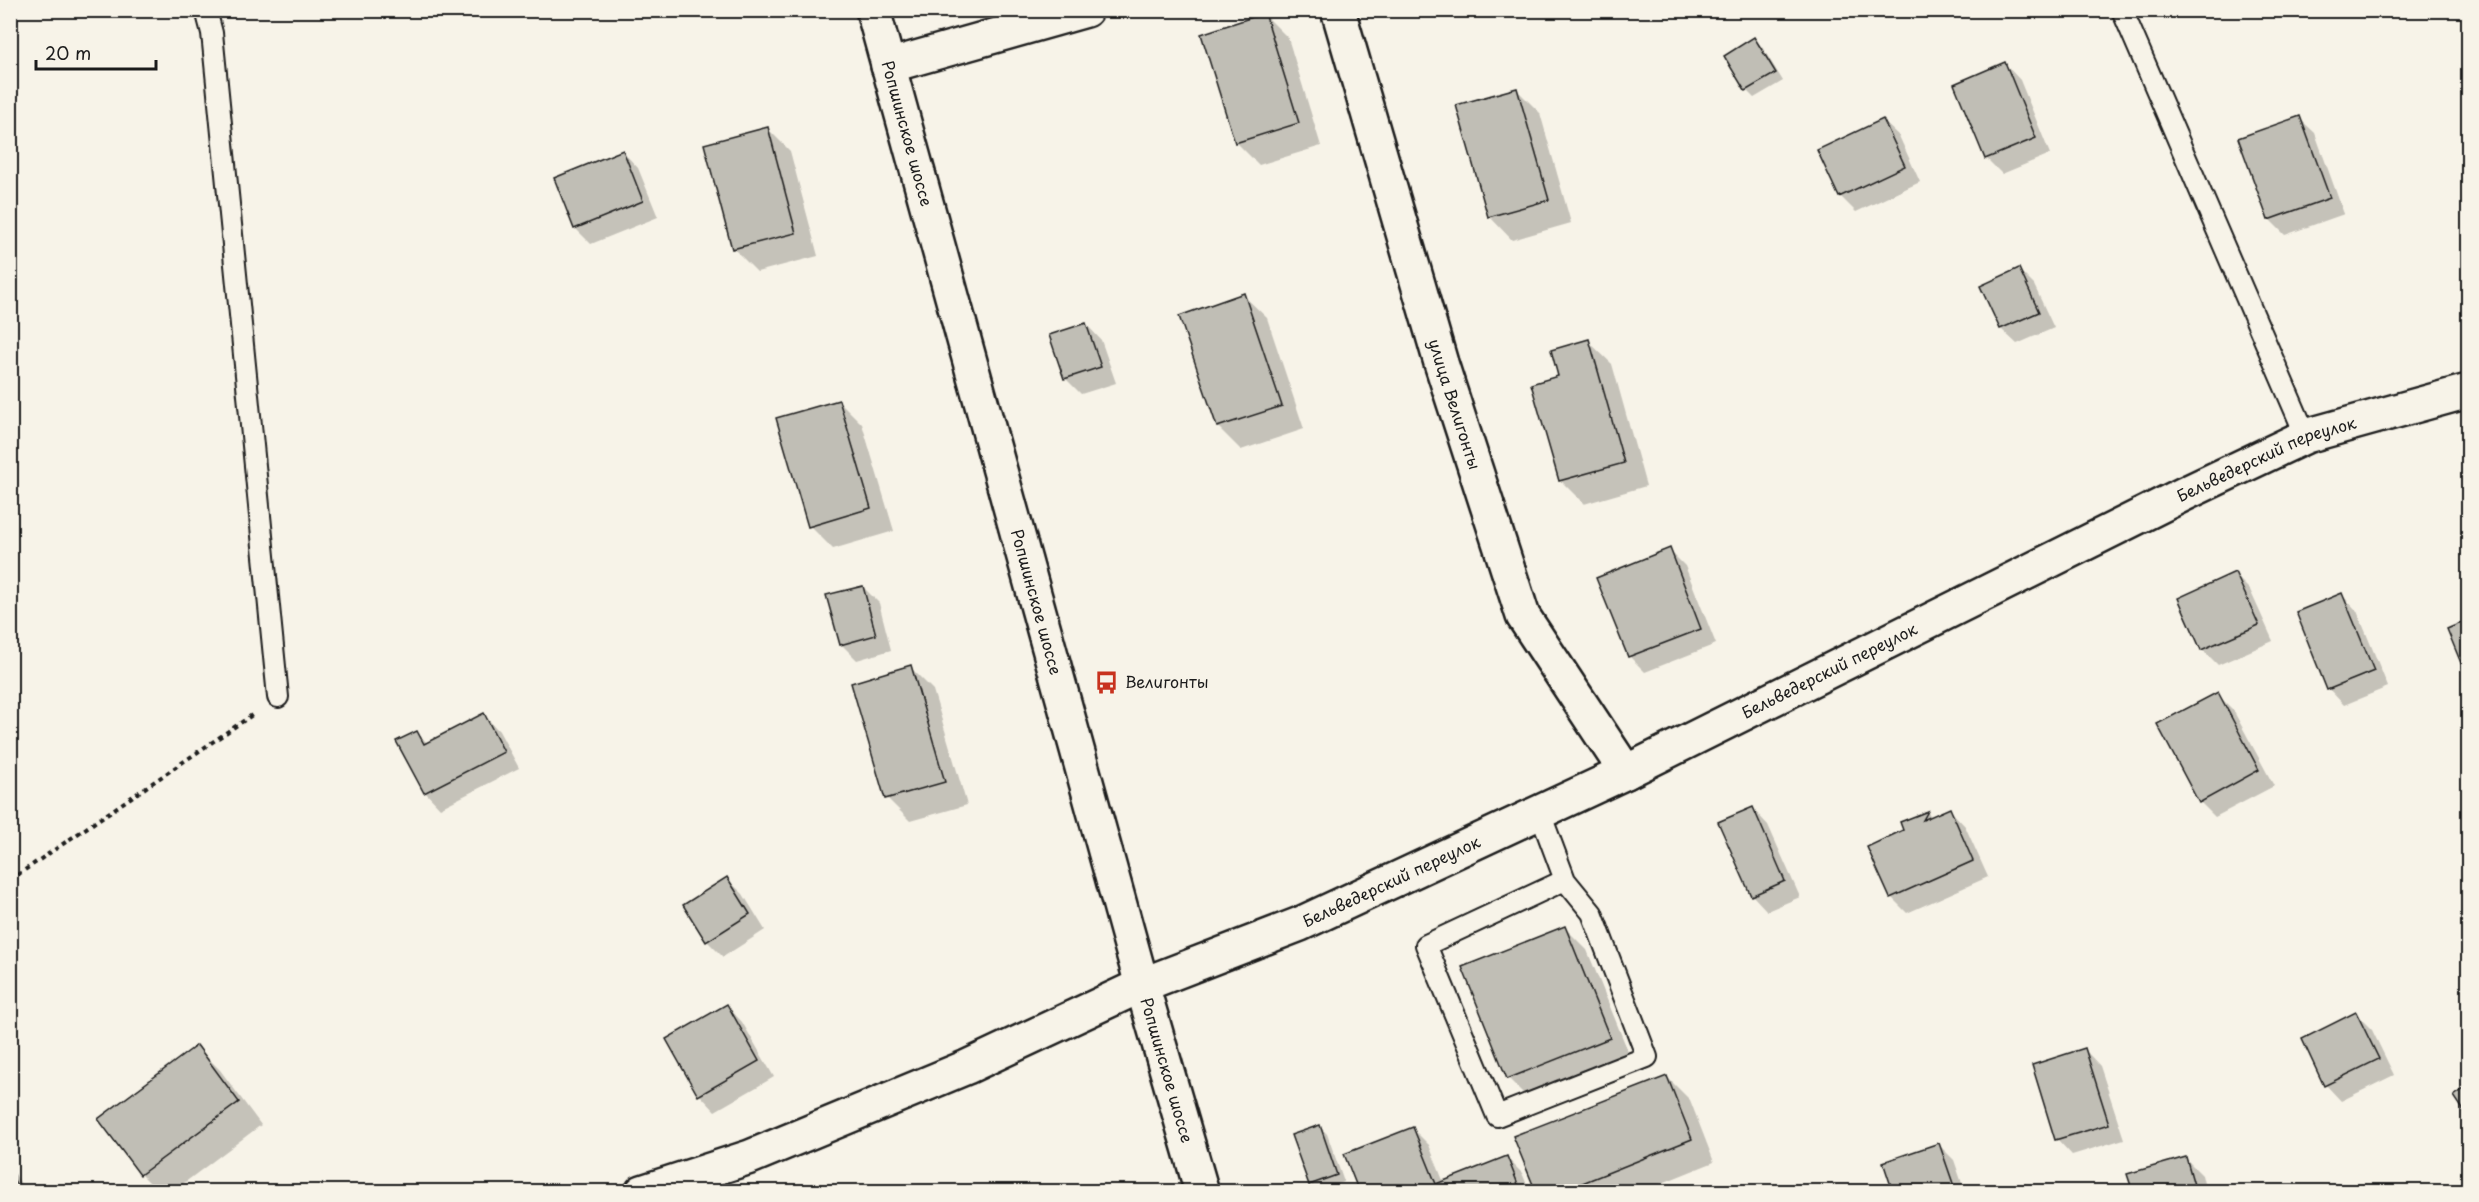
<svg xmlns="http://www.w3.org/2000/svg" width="2479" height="1202" font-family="'Playpen Sans',sans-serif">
<rect width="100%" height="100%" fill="#f7f3e8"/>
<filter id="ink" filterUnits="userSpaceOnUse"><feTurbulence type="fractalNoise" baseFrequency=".0167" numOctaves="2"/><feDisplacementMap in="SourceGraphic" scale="12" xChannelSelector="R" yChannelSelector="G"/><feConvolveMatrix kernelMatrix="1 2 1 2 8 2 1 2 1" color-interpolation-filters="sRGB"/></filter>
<g filter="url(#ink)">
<g fill="#0003">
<polygon points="1265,15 1288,38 1321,146 1259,165 1236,142"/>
<polygon points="1754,39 1762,47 1783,81 1754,98 1746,90"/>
<polygon points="2005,64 2020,80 2050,154 2002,174 1986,158"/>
<polygon points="1517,90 1540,113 1571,223 1512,240 1489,216"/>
<polygon points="2299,118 2315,133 2344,214 2285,235 2269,219"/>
<polygon points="1883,121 1899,136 1920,182 1856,212 1840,196"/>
<polygon points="767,128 790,151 818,256 757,272 734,249 706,145"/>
<polygon points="623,152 638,168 658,217 591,244 575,228"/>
<polygon points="2019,270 2034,285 2054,328 2017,344 2001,329 1982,287"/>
<polygon points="1243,295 1267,318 1304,429 1241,450 1218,427 1181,317"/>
<polygon points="1086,324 1101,340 1116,383 1081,394 1065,378"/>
<polygon points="1588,341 1612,364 1646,486 1584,504 1560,480 1560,377"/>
<polygon points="839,401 862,424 894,531 833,549 810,526"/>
<polygon points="1669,550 1685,566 1716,644 1645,672 1629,656"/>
<polygon points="2234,574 2250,590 2273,641 2218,665 2203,650 2180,599"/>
<polygon points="863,587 879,603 891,650 857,660 841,644"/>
<polygon points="2342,595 2357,611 2388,687 2344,705 2329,689"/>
<polygon points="2468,622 2468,676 2449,630"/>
<polygon points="910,667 933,690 967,805 910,821 887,798"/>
<polygon points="2217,694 2233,710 2274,786 2215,817 2200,802"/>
<polygon points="484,715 499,731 519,768 440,808 425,792 417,732 428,744"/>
<polygon points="1753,809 1768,825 1800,897 1767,911 1752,895"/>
<polygon points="1950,810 1965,826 1988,877 1907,913 1891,897 1905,831 1927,812 1933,818"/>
<polygon points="727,879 743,894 765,930 723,957 707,941"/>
<polygon points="1564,927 1587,950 1632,1061 1532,1102 1509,1079 1464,968"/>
<polygon points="727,1006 742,1022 774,1077 715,1111 700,1095 668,1040"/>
<polygon points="2356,1014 2372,1030 2394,1075 2341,1101 2326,1085"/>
<polygon points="197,1047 220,1070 261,1125 172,1192 159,1192 141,1174 100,1119"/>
<polygon points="2085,1050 2100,1066 2124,1139 2072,1155 2057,1139"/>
<polygon points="1667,1077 1690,1100 1714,1162 1640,1192 1537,1192"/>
<polygon points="1320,1127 1327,1134 1344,1182 1318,1192 1310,1184"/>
<polygon points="1413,1129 1429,1145 1444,1183 1507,1158 1522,1173 1530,1192 1361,1192"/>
<polygon points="1938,1144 1954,1160 1965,1192 1895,1192"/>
<polygon points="2186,1159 2202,1175 2206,1192 2134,1192"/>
<polygon points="10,1166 26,1192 10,1192"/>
</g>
<g fill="#c0beb5" stroke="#1c1c1c" stroke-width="1.5">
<polygon points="1265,13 1299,123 1235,143 1201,34"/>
<polygon points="1754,37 1776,73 1745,91 1724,56"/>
<polygon points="2005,62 2036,138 1985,159 1954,84"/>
<polygon points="1517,88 1549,200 1488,217 1456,105"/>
<polygon points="2300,116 2330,198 2268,220 2238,138"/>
<polygon points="1883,119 1905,166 1839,197 1817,150"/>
<polygon points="768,127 796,233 732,249 704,144"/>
<polygon points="623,150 643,201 574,229 554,178"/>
<polygon points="2019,268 2039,312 2000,329 1980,286"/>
<polygon points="1244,293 1282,406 1217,427 1179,316"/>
<polygon points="1086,323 1101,367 1064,379 1049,335"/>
<polygon points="1589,339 1624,463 1559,481 1531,384 1558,376 1551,350"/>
<polygon points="839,400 871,508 808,527 776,418"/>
<polygon points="1670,548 1701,629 1628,657 1596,578"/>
<polygon points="2235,572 2259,625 2201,650 2178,598"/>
<polygon points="863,586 876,635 840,645 826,595"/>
<polygon points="2342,593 2374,671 2327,690 2296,612"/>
<polygon points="2468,620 2468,680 2447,629"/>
<polygon points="911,665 945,782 885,799 851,683"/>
<polygon points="2218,692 2259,770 2199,803 2157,724"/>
<polygon points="484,713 504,752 424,793 396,741 417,731 424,744"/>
<polygon points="1753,807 1785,881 1751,896 1718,822"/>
<polygon points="1950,808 1973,861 1890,898 1867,847 1903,830 1900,822 1928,811 1923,820"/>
<polygon points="727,877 750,914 706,942 683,905"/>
<polygon points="1565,926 1610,1038 1507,1079 1462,967"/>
<polygon points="727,1004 759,1061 698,1096 666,1039"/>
<polygon points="2356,1012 2379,1059 2324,1086 2302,1039"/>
<polygon points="197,1045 239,1102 140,1175 98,1119"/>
<polygon points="2085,1048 2109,1124 2055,1140 2032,1065"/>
<polygon points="1667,1076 1692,1139 1560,1192 1536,1192 1513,1136"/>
<polygon points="2468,1086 2468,1117 2454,1096"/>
<polygon points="1320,1125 1337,1175 1309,1185 1291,1135"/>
<polygon points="1413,1127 1436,1184 1507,1156 1521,1192 1359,1192 1344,1154"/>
<polygon points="1939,1143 1956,1192 1893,1192 1883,1162"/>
<polygon points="2186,1157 2196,1192 2133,1192 2127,1174"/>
<polygon points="10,1174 21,1192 10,1192"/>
</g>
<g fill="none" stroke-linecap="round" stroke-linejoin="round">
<defs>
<g id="lane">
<polyline points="206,10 212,33 278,697"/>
<polyline points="2122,10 2306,436"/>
<polyline points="1540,813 1565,880 1592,913 1647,1057 1497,1116 1426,945 1565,880"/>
</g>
<g id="street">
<path id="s1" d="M1338,10L1441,363L1523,616L1626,772"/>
<polyline points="888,66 1086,10"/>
</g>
<g id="secondary">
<path id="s2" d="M873,10L1142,985L1202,1192"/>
<path id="s3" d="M642,1192L750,1157L967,1067L1142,985L1300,924L1626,772L2184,494L2306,436L2468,391"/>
</g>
</defs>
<use href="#lane" stroke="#1c1c1c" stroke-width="24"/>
<use href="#street" stroke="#1c1c1c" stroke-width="38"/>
<use href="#secondary" stroke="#1c1c1c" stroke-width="38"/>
<polyline stroke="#1c1c1c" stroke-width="4" stroke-dasharray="4.5 4.5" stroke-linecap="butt" points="10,880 255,713"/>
<use href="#lane" stroke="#f7f3e8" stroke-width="20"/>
<use href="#street" stroke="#f7f3e8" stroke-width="33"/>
<use href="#secondary" stroke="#f7f3e8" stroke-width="33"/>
</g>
</g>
<defs>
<symbol id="bus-bare" viewBox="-9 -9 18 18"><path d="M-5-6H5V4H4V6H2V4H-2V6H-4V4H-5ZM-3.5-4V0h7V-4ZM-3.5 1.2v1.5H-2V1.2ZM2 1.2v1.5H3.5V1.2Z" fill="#c8321e" stroke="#f7f3e8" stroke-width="2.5" paint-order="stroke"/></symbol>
</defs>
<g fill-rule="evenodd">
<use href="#bus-bare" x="1090" y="666" width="33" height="33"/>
</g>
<g text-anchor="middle" stroke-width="5" stroke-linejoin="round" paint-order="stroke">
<g font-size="16" fill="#1c1c1c" stroke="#f7f3e8">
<text dy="6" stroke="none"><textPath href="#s2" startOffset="128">Ропшинское шоссе</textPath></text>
<text dy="6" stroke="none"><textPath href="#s1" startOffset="411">улица Велигонты</textPath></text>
<text dy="6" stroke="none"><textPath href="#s3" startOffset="1784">Бельведерский переулок</textPath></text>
<text dy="6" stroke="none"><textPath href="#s2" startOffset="614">Ропшинское шоссе</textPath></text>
<text dy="6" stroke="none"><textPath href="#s3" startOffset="1298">Бельведерский переулок</textPath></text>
<text dy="6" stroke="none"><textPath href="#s3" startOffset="812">Бельведерский переулок</textPath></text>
<text dy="6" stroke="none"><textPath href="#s2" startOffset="1100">Ропшинское шоссе</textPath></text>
</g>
<g font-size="16" fill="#1c1c1c" stroke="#f7f3e8" text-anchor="start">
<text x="1125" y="688">Велигонты</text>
</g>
</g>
<rect width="2479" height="1202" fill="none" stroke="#f7f3e8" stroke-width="36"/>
<rect x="18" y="18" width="2443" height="1166" fill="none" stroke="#1c1c1c" stroke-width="2" filter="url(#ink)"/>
<path d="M36 60v9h120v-9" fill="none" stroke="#1c1c1c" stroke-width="3"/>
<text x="45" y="60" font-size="18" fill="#1c1c1c" stroke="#f7f3e8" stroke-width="4.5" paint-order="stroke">20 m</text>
</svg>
